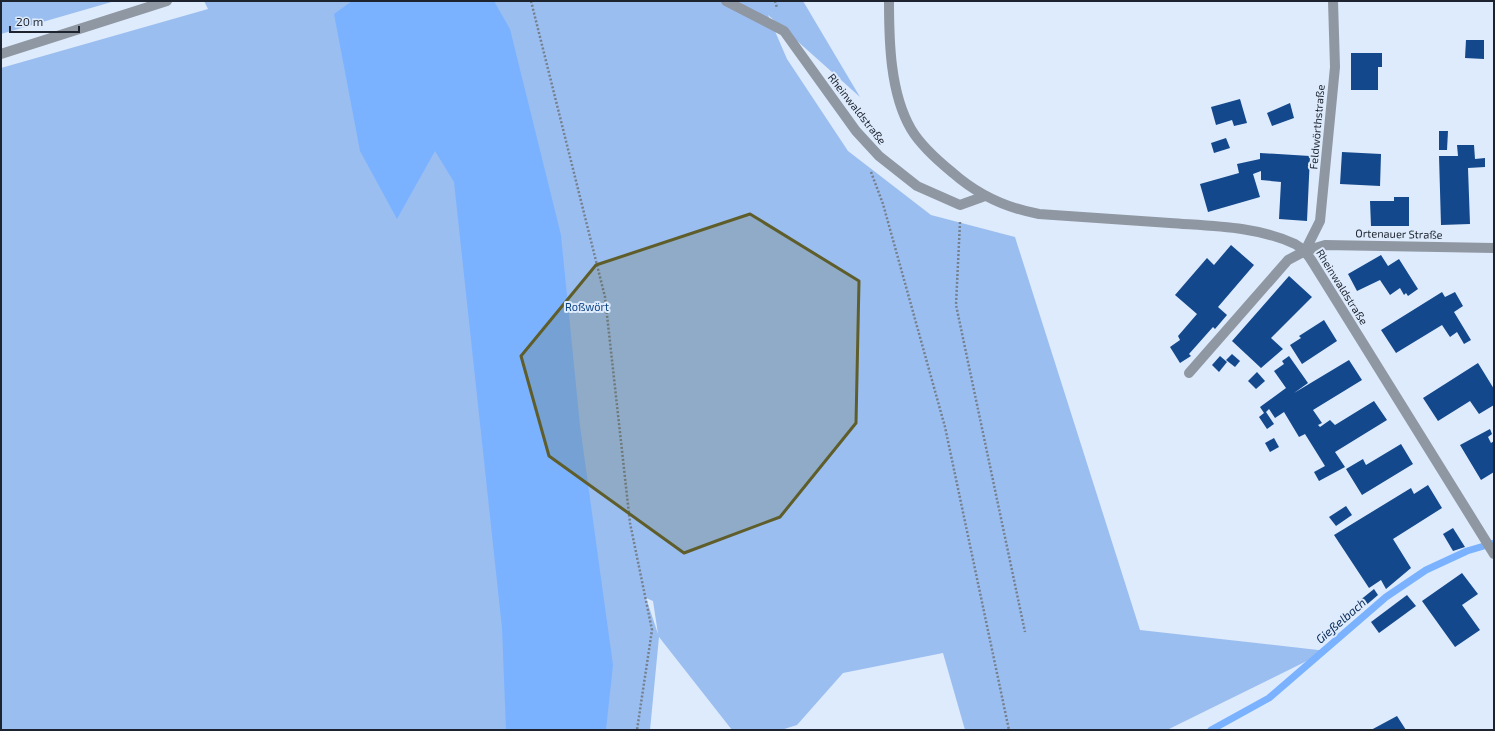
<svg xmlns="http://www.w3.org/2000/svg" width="1495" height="731" font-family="'Exo 2',sans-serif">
<rect width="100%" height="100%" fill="#deebfc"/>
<g fill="#9bbef0" fill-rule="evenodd">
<polygon points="1,1 115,1 1,34"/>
<path d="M204,1H803L860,97L768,15L787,59L848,151L931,215L1015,237L1140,630L1327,651L1167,730H965L943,653L843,673L797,725L781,730H732L659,637L650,730H1V68L208,9ZM646,598L653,601L658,634Z"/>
</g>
<polygon fill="#7bb2ff" points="352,1 494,1 510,29 561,235 580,426 613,665 606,730 506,730 502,628 454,182 435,151 397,219 360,151 334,14"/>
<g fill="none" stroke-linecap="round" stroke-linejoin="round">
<polyline stroke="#7bb2ff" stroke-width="7" points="1211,730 1269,698 1386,597 1426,570 1467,551 1494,543"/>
</g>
<g fill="#13488c">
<polygon points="1466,40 1484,40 1484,59 1465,58"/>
<polygon points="1351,53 1382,53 1382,67 1378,67 1378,90 1351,90"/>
<polygon points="1240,99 1247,123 1234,126 1232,120 1216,125 1211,107"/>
<polygon points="1290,103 1294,118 1272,126 1267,113"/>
<polygon points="1439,131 1448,131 1447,150 1439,150"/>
<polygon points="1226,138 1230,148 1214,153 1211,143"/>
<polygon points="1457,145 1474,145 1475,159 1485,158 1485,167 1468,168 1470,224 1441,225 1439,156 1458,156"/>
<polygon points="1342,152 1381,154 1380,186 1340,184"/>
<polygon points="1260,153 1310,156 1307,221 1279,219 1281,182 1261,180 1261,171 1253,174 1260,197 1208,212 1200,184 1239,173 1237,164 1260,159"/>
<polygon points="1394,197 1409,197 1409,226 1371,226 1370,201 1394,201"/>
<polygon points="1231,245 1254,265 1218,307 1227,315 1215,329 1213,327 1189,354 1191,356 1180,363 1170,347 1180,340 1178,336 1197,314 1175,295 1207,258 1214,265"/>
<polygon points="1381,255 1388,266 1399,259 1418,289 1408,296 1406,293 1404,295 1400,288 1390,295 1380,280 1357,291 1348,274"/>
<polygon points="1289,276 1312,297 1271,338 1283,349 1261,368 1232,341"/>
<polygon points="1442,292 1445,297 1455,292 1463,306 1454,312 1471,340 1464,344 1457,332 1450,337 1442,325 1396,353 1381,330"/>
<polygon points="1324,320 1337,341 1302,364 1290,345 1301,338 1299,336"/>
<polygon points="1232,354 1240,361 1235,367 1226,360"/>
<polygon points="1220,356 1227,362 1219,372 1212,365"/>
<polygon points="1289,356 1308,383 1294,393 1349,360 1362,380 1313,410 1322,423 1318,425 1320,427 1330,420 1335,425 1374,401 1387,420 1335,452 1345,467 1319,481 1314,472 1325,466 1305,434 1299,437 1284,412 1275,418 1269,409 1266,412 1274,424 1267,429 1259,417 1264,413 1260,407 1286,388 1274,371 1284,364 1282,361"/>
<polygon points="1478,363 1494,389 1494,405 1479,414 1470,401 1438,421 1423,398"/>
<polygon points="1257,372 1265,381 1256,389 1248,381"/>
<polygon points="1490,429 1492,434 1488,437 1491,443 1494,441 1494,472 1481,480 1460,445"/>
<polygon points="1274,438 1279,447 1270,452 1265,443"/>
<polygon points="1401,444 1413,464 1362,495 1346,469 1363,459 1366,465"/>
<polygon points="1428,485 1442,508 1393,539 1411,568 1386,589 1381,580 1369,588 1334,535 1411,488 1414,494"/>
<polygon points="1346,506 1352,515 1336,526 1329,517"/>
<polygon points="1453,528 1465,547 1453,551 1443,534"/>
<polygon points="1462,573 1478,594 1462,605 1480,630 1455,647 1422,601"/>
<polygon points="1374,589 1378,595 1364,607 1359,601"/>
<polygon points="1407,595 1416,606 1379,633 1371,622"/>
<polygon points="1397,716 1406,730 1371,730"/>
</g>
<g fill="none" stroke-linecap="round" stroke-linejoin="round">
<g stroke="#757f8d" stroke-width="2.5" stroke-dasharray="2 2" stroke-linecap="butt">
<polyline points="531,1 605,297 630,523 652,630 637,730"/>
<polyline points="775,1 777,8"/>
<polyline points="871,172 883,204 945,427 1009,730"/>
<polyline points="960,222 956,305 1025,632"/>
</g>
<polyline stroke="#8f97a3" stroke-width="10" points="1189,373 1288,260 1305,251"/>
<g stroke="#8f97a3" stroke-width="10">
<polyline points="726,1 784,31 856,131 879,156 917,186 960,205 985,196"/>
<path d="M889,1C889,41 890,93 911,129C921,146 937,160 953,173C978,195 1006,208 1039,214C1083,217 1126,220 1170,223C1210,226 1257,226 1295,244C1304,249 1310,257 1315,266L1494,554"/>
<polyline points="1,54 167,1"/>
<polyline points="1305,251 1320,221 1335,67 1333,1"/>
<polyline points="1305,251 1325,245 1494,248"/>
</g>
</g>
<path fill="#5f5d2a" fill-opacity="0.2" stroke="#5f5d2a" stroke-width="3" stroke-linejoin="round" d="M750,214L859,281L856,423L780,517L684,553L549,456L521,356L596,265Z"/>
<g text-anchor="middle" stroke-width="4" stroke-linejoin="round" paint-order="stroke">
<g font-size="11" fill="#1d242f" stroke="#deebfc">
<text transform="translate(857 109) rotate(52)" y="4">Rheinwaldstraße</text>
<text transform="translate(1317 127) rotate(-85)" y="4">Feldwörthstraße</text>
<text transform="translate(1399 234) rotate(1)" y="4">Ortenauer Straße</text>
<text transform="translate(1342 287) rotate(58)" y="4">Rheinwaldstraße</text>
</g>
<g font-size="11" fill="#0d4285" stroke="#deebfc">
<text x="587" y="311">Roßwört</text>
</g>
<g font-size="12" font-style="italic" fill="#052958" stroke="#deebfc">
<text transform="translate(1341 621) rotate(-41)" y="4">Gießelbach</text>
</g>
</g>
<rect width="1495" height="731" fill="none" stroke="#1d242f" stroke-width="4"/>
<path d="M10 26v6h69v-6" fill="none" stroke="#1d242f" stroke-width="2"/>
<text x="16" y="26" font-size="12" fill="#1d242f" stroke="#deebfc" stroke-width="3" paint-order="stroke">20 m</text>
</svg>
